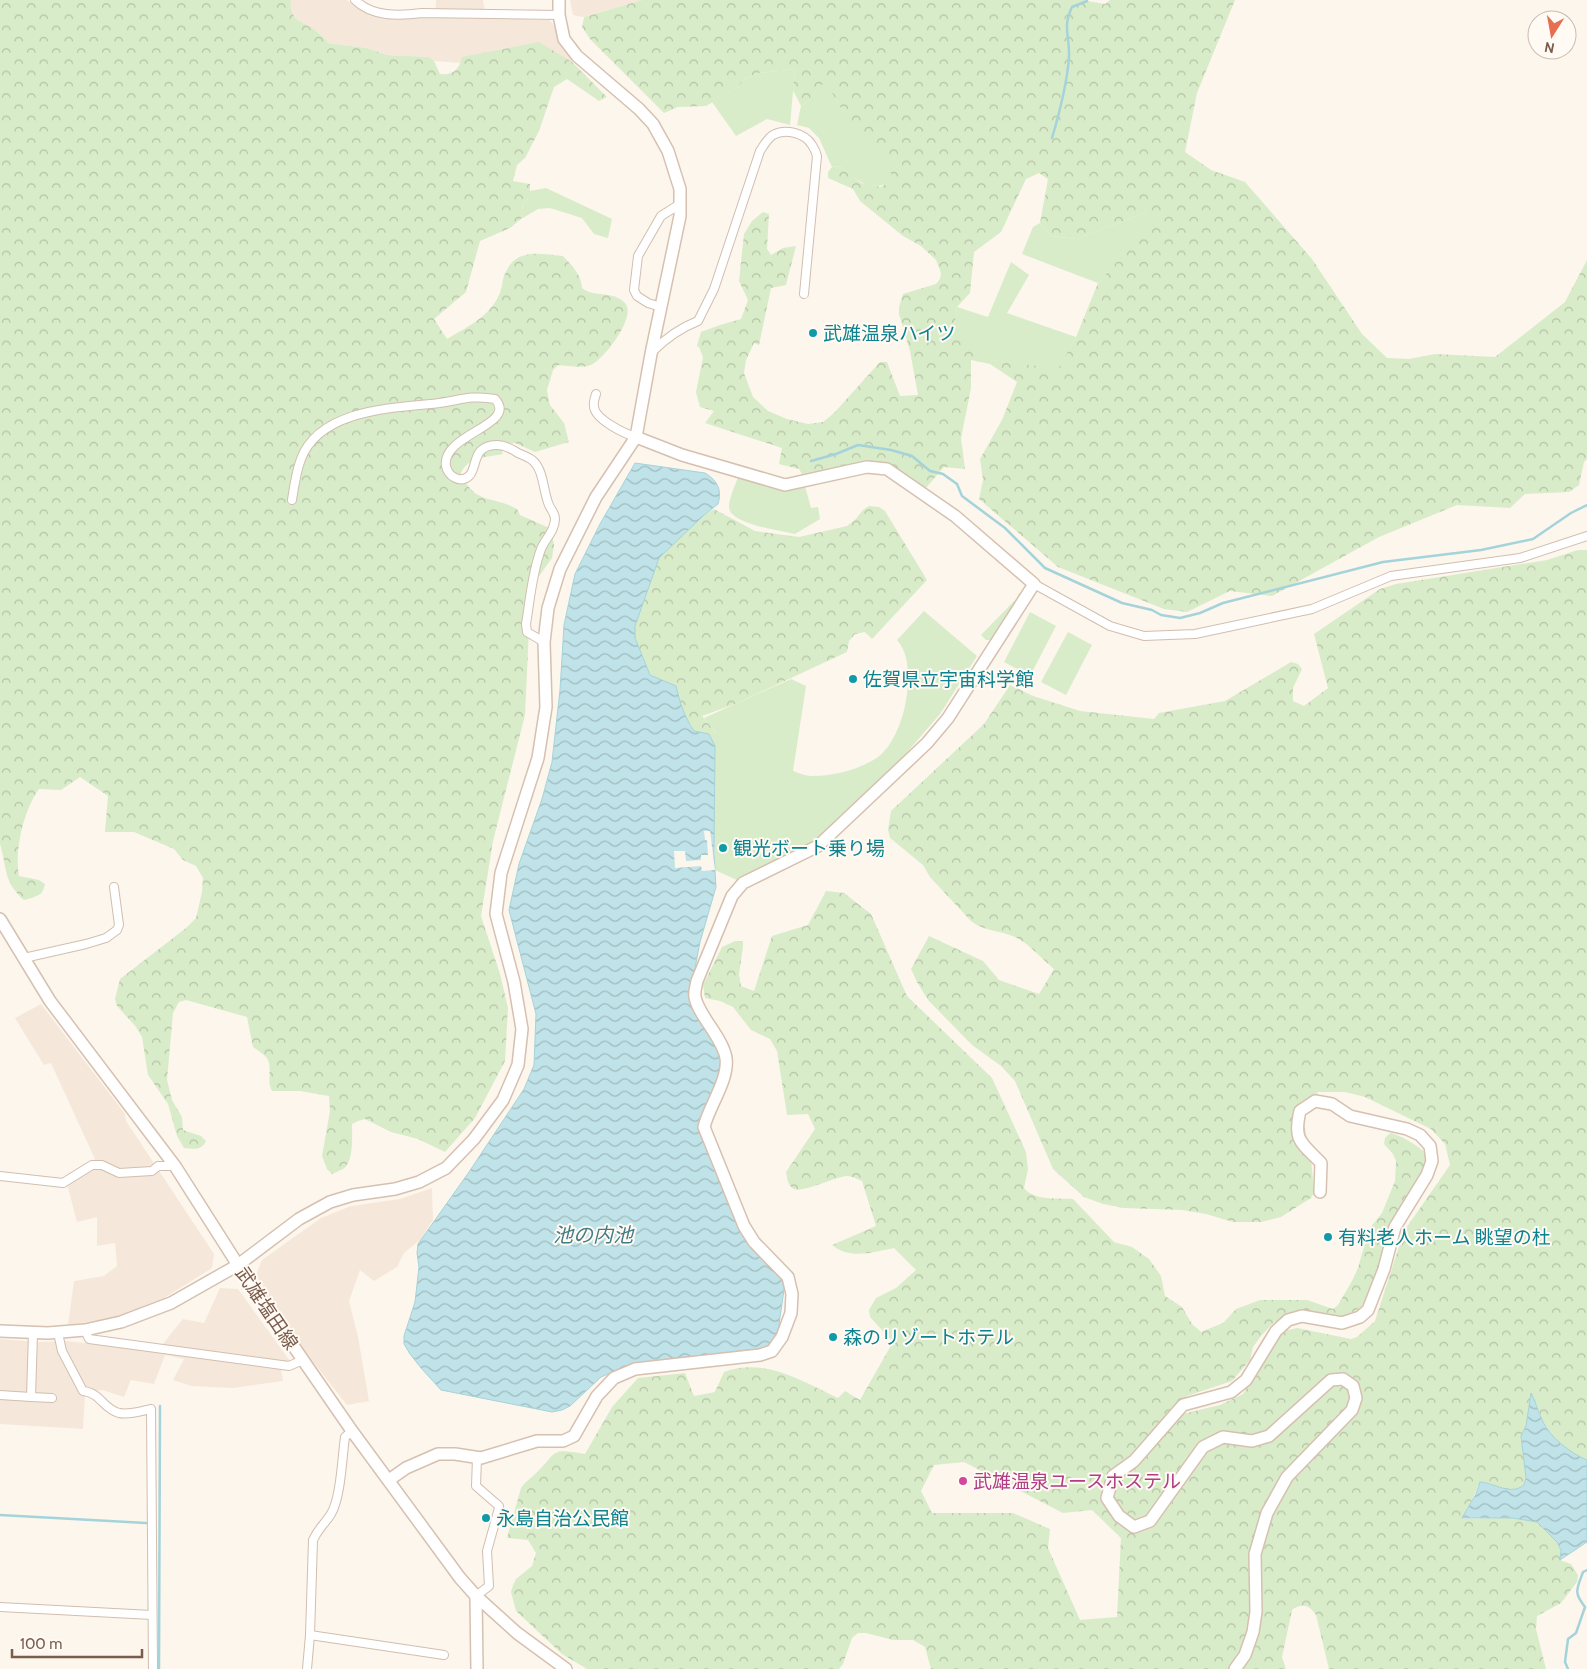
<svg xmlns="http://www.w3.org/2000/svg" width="1587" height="1669" font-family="Cabin,'Noto Sans JP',sans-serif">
<defs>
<pattern id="forest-crowns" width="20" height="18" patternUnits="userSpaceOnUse" patternTransform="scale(1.25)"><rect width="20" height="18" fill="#d8ecc9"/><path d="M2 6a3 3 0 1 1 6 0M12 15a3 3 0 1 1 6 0" fill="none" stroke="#b4c2a5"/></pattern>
<pattern id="water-waves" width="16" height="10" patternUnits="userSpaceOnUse" patternTransform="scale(1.25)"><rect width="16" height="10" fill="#bfe3e8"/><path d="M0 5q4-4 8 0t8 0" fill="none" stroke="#a0bbbe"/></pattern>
</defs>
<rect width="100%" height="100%" fill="#fdf6ec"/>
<g fill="#f5e8da">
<polygon points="291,0 347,0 360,10 386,19 435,16 436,0 483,0 486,18 549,20 556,27 562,46 572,62 564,58 461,63 434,61 429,57 387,55 367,48 328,43 320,33 302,24 293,14 290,8"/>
<polygon points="570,0 642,0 583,17 573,15"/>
<polygon points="41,1004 125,1114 126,1121 214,1254 212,1268 164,1298 114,1318 68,1325 74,1281 104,1276 117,1266 115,1243 97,1246 97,1217 77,1222 66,1180 95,1159 51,1063 44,1065 15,1018"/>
<polygon points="432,1188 433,1220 420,1240 404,1253 397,1267 374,1281 360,1270 349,1301 358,1337 369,1401 347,1405 300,1345 256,1275 262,1260 321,1218 351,1206 400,1199"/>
<polygon points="220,1288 238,1289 290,1361 281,1370 283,1381 233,1388 191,1386 173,1380 184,1359 165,1355 154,1384 131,1380 124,1397 102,1390 89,1392 85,1394 83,1429 0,1424 0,1339 39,1342 66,1341 157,1351 183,1319 204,1323"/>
</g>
<g fill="#d8ecc9">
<polygon points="795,69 790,125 767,119 736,136 712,102 737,88 746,78 759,73"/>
<path d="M825,82C835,98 845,116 858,130C871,145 894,156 892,180C871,195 856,179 840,166L832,167L819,138L809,128L797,125L801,106C812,101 814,88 825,82Z"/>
<polygon points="546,188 612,219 608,238 594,234 582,218 550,208 538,209 521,219 523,202 530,198 530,191"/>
<polygon points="1145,213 1153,222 1098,283 1022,254 1033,227 1040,223 1051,236 1076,239"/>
<polygon points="1011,262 1029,275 1007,313 1076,337 1058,370 992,360 990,364 971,360 954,326 957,307 988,317"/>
<path d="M738,477L805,486L811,508L818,507L820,519L795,534C782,531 729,524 729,507C729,498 735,486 738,477Z"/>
<polygon points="1019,593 1022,594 993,640 986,640 981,635 1017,598"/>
<path d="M924,611L977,656L940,714L866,800L817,843L739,881L715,870L713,783L715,746L709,734L716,732L704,718L791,679L806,686L793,771C799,773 805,776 812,776C834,776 859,770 878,757C898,742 908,704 908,680C908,665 907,652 897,640Z"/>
<polygon points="1030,612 1056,626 1030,676 1004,662"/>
<polygon points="1068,632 1092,645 1066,695 1041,682"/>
</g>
<g fill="url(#forest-crowns)" fill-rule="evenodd">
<path d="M0,0H291C288,23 308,22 320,34C323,36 326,40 328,43L367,48L387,55L429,57L434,61L440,74C452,76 460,69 462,57L539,42L572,62L607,97L599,101L567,79L554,87L539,131L525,158L517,165L513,181L530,184V198L523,202L521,219L510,228L480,241L466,292L434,319L447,339C467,327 489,317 499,295C502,290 502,282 504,276C515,247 538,254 563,256C572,266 581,274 582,288C594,298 613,290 625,303C637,317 605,357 593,364C584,369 568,366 558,365L553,370L547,390L550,405L564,423L569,442L535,452L515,443L500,445L503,454C488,457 467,457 461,473C474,505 492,495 517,509L520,515L547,527L552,532L554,546L552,558L537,579L529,629L525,715L493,841L481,916L500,974L508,1008L505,1061L475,1118L445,1152L418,1139L391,1132L365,1119L358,1121L352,1124C352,1136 354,1162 343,1169C340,1171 335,1172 332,1174L327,1169L322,1156L330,1111L329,1096L300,1091H272C266,1081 273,1068 267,1058C264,1054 257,1050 253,1047L247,1017L186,1000L179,1002L173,1013L167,1080L172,1100L182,1117L183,1130L201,1136L206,1141C201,1151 194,1149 184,1148L177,1136L168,1104L148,1075L142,1037L136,1027L117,1006L115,999L120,979L186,928L196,918L202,892L203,878L196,866L183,860L174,849L134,832H105L108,796L80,777L61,790L39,789C24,809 14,851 19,876L39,880L45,884C43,896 35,897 24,900C3,882 7,867 0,844Z"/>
<path d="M642,0H1087V1L1105,4L1110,0H1235L1197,93L1185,152L1211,170L1245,182L1312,259L1362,334L1387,358L1409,359L1435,354L1495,357L1565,302L1587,260V459L1584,462L1579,485L1569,492L1525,494L1510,508L1457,505L1379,537L1272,596L1230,591L1187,612L1164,609L1058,567L979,499L983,480L980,459L1002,420L1017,382L990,364L992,360L1058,369L1076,337L1098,283L1152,222L1145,213L1076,239L1051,236L1040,223L1048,179L1039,173L1026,179L1001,232L974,252L970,293L957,307L954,327L978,346L971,360V388L961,438L965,469L944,467L926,488L900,470L868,462L803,476L799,469L779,464L782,448L705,423L714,411L700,407L696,392L703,357L699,347L697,346L701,332L720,325L741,319L748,300L739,281L744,234L752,221L763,212L769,214L767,249L771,255L783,248L796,246L786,285L771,288L759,345L754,343L746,360L744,373L753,397L768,411L787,419L808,424L823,422L834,413L880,362H887L900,396L918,395L910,351L899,314V307L903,294L936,284L940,279L941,273L936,260L921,246L903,236L860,201L853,189L828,178V172L832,167L840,166L861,183L881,187L891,180C894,156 871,145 858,131C845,117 836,98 825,83C814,88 812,101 801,106L793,90L795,69L759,73L746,78L737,88L706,106L678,107L664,113L590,39L582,27L584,17Z"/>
<polygon points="869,506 879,507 885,511 927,580 872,639 865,632 855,634 849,641 847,652 735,704 702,716 716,732 709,734 694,731 681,709 676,686 650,675 635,638 635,626 659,558 703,516 714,509 755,531 799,537 847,526 855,520 863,510"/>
<path d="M1578,550H1587V1460C1570,1453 1552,1439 1543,1422C1539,1413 1537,1403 1531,1393L1526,1426L1521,1436L1526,1478L1524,1485C1513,1494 1496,1487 1484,1482L1478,1485C1475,1497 1467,1507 1463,1519L1513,1518L1537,1522L1557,1542L1561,1550L1560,1560L1571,1564L1578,1575L1577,1582L1561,1603L1537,1616L1536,1629L1546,1669H1329L1316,1615C1309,1605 1302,1603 1292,1610L1282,1657L1286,1669H931L925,1647L913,1640H893L866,1633H858L852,1638L843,1664L839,1669H587L562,1654L516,1611L511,1592L513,1585L516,1579L532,1566L536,1553L528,1540L507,1538L521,1488C525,1482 530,1479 535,1474C558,1453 548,1447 585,1454L612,1407L638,1378L685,1373L694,1396L715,1392L724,1372C765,1357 801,1381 838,1398L845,1391L860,1400L893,1342L870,1317L869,1310L876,1298L896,1288L916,1270L894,1248C873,1252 850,1260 832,1245L876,1226L862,1181C857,1179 852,1176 847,1176C835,1177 802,1193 794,1189C788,1186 787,1178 786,1172L815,1129L808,1114L787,1115L777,1051L770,1039L751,1030L733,1007L720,1001L705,998L703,985L722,947L735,941H743V947L739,974L741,986L754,991L772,936L808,925L826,891L844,893L871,914L907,996L992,1078L1026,1152L1028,1169L1024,1188C1034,1201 1058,1198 1073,1199L1114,1242L1132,1247L1149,1259L1161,1276L1165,1296L1182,1307L1192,1324L1201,1332L1223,1323L1236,1309L1260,1300H1307L1333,1309L1338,1305L1352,1281L1358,1268L1369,1229L1382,1213L1395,1181L1396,1161L1393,1154L1384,1144L1385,1138L1390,1133C1399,1134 1423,1148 1428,1156L1424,1168L1361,1308L1342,1317H1294L1274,1322L1261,1336L1253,1347L1250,1360L1232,1381L1187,1396L1178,1415L1220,1405L1243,1394L1272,1345L1283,1331L1297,1328L1351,1339L1357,1337L1375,1321L1404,1231L1450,1165L1445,1144L1431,1129L1365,1097L1345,1092H1318L1306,1112L1304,1124L1311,1157L1314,1193L1311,1198L1281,1217L1261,1222H1233L1206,1214L1182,1210L1124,1208L1103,1204L1084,1197L1053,1169L1015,1081L1001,1066L972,1045L928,1000L917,982L911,969L929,936L983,961L999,980L1039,994L1054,969C1043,960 1029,944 1017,938C1002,930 983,932 970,920L930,877L923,865L890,838L888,830L891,811L984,724L1010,685L1033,696L1080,711L1154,719L1159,713L1225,701L1291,662L1298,664L1302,669L1293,688V701L1304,706L1328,688L1314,634L1380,589L1396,584L1547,560ZM964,1462L1063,1513L1092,1510L1121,1538L1117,1617L1080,1620L1048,1548L1050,1529L1013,1513H932L921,1491L934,1465Z"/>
</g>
<g fill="url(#water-waves)" stroke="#a5d3da">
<path d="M635,463L705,473C718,481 722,490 718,504L703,516L659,558L635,626V638L650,675L676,686C680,703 684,716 694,731L709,734L715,746L714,854L716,887L700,942L691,989L722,1053C722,1063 721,1074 717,1084C710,1101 697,1115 701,1135L743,1237L779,1276L783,1283L784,1290L777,1338L766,1348L755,1351L643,1364L620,1369L601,1377L570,1406L562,1410L552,1412L441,1390L421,1368L410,1354L404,1344V1336L415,1302L419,1267L417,1253L418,1244L469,1172L524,1089L534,1065L536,1014L509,910L519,864L542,799L552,762L560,690L564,625L575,574L600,524Z"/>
<path d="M1531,1393C1536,1402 1538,1412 1543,1422C1551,1438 1570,1453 1587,1460V1542L1560,1560L1561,1550L1557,1542L1537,1522L1513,1518H1462L1476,1494L1480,1482C1495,1483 1510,1496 1524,1485L1526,1478L1521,1436L1526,1426Z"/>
</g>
<polygon fill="#fdf6ec" points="704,831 710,831 715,870 702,871 701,866 675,868 674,851 685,851 686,861 701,860 701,855 708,855 707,840 705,840"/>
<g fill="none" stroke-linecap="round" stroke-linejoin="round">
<g stroke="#a5d3da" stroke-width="2.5">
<path d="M1052,138C1060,111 1067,85 1069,57C1070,36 1062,28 1072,7L1087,1"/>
<polyline points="811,461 836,454 858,445 891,450 912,456 930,471 943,474 957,484 962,496 1005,528 1045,568 1122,603 1152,610 1161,615 1180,618 1200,613 1223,603 1383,562 1481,550 1533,539 1571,513 1587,505"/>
<polyline points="0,1515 146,1523"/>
<polyline points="159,1669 160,1406"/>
<path d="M1568,1669L1565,1662L1568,1639L1576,1633L1585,1607C1573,1592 1577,1589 1583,1572L1587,1570"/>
</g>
<defs>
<g id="street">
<path d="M355,0C372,17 399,16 422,13L559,15"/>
<polyline points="661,307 648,303 637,296 634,290 638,256 661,216 680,204"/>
<path d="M652,352C666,338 680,328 698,321L714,289L760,151C764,145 767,139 773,135C785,128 805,133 812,145C814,148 816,152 817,156L804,294"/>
<path d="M596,394C595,397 593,403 594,406C594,419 625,434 636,437"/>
<path d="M292,500C294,487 296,472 301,459C319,411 388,408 431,404C456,402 469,394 495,399C519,425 441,434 446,466C448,476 460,484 469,476C478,468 471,445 497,445C504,445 512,449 518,453C522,455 528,457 532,460C544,469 543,492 549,505C551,510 555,513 555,519C555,531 545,539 541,549C532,573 530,600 526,624L527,632L544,642"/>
<polyline points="1034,584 1110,626 1144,636 1195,634 1312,609 1391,576 1520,558 1587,536"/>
<polyline points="24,958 86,944 106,938 117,930 119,925 114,887"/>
<polyline points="0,1176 63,1183 92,1165 102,1165 119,1173 152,1171 158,1166 175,1166"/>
<polyline points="85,1330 89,1339 289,1366 303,1360"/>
<path d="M58,1333L62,1351L83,1391C101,1393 103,1409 119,1413C130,1415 141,1411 151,1409L153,1669"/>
<polyline points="0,1395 31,1397 33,1333"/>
<polyline points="31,1397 52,1398"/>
<polyline points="476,1596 489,1586 487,1551 499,1508 499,1506 476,1486 477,1458"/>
<polyline points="0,1607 152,1615"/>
<polyline points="310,1635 444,1655"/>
<path d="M307,1669L310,1635L313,1540C319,1527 324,1525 331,1514C341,1497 342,1458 345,1437L352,1431"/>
</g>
<g id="secondary">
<polyline points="0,919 50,1001 175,1166 238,1265 303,1360 352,1431 460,1578 476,1596 517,1633 566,1669"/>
<polyline points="0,1331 48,1333 85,1330 121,1322 171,1303 238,1265 299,1219 330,1202 353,1195 395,1189 419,1182 446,1168 474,1139 503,1100 518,1065 522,1029 514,982 496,914 501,873 538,758 546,707 544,642 548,608 560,569 596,497 636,437 651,354 680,216 680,189 668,151 653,124 639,109 577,56 564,39 559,15 559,0"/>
<path d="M389,1480L406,1468L438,1454H455L481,1458L537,1441H563L574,1436L597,1396L614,1378L635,1369L760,1355L772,1351L782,1337L791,1313L792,1294L788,1277L754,1242L744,1226L704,1127C709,1106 729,1080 726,1058C723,1038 698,1015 695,997C694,992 696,986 697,981L732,896L743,883L818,846L927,743L948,718L1034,584L955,516L887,469L867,467L853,470L785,485L682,455L636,437"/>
<polyline points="476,1596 477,1669"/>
<path d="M1235,1669L1245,1655L1253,1632L1256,1612L1255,1554L1267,1513L1287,1477L1352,1410L1356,1398L1353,1386L1343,1379L1331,1380L1269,1436L1252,1441L1223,1437L1203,1447L1150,1521L1134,1527L1119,1516L1107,1498L1113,1476L1134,1461L1183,1405L1231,1392L1246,1380L1276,1331L1288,1320L1302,1316L1342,1323L1360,1317L1368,1310L1384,1269L1395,1227L1427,1175L1432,1161L1430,1146L1420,1135L1407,1129L1350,1116L1332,1104L1315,1101L1300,1111C1293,1141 1301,1142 1321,1163L1320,1192"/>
</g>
</defs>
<use href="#street" stroke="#d1beb0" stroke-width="10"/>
<use href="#secondary" stroke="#d6c0b0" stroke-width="14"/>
<use href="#street" stroke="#fff" stroke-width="8"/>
<use href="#secondary" stroke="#fff" stroke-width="11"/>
</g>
<g fill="#0f9aa8" stroke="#fffaf3" stroke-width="2">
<circle cx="813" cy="333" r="5"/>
<circle cx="853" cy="679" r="5"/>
<circle cx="723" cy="848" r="5"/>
<circle cx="1328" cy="1237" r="5"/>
<circle cx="833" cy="1337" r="5"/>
<circle cx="486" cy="1518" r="5"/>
</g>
<circle fill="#d1479c" stroke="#fffaf3" stroke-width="2" cx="963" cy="1481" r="5"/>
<g text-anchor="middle" stroke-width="4" stroke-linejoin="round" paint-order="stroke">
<g font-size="19" fill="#0d838f" stroke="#fffaf3" text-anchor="start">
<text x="823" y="340">武雄温泉ハイツ</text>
<text x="863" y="686">佐賀県立宇宙科学館</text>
<text x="733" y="855">観光ボート乗り場</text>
<text x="1338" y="1244">有料老人ホーム 眺望の杜</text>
<text x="843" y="1344">森のリゾートホテル</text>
<text x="496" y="1525">永島自治公民館</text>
</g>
<g font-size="19" fill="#7a5c4d" stroke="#fffaf3">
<text transform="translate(267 1308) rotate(56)" y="7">武雄塩田線</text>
</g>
<g font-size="19" fill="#b23c85" stroke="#fffaf3" text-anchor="start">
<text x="973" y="1488">武雄温泉ユースホステル</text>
</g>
<g font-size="20" font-style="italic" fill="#437c86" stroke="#fffaf3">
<text x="593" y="1242">池の内池</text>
</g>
</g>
<g transform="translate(1552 35) rotate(191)"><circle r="24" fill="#fffaf3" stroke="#cabbb1"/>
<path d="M0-4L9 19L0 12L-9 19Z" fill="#e76f51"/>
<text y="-8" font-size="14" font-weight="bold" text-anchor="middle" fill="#7a5c4d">N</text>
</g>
<path d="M12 1649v8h130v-8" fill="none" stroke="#7a5c4d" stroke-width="2.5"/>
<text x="20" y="1649" font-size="15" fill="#7a5c4d" stroke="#fffaf3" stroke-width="4" paint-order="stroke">100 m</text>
</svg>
